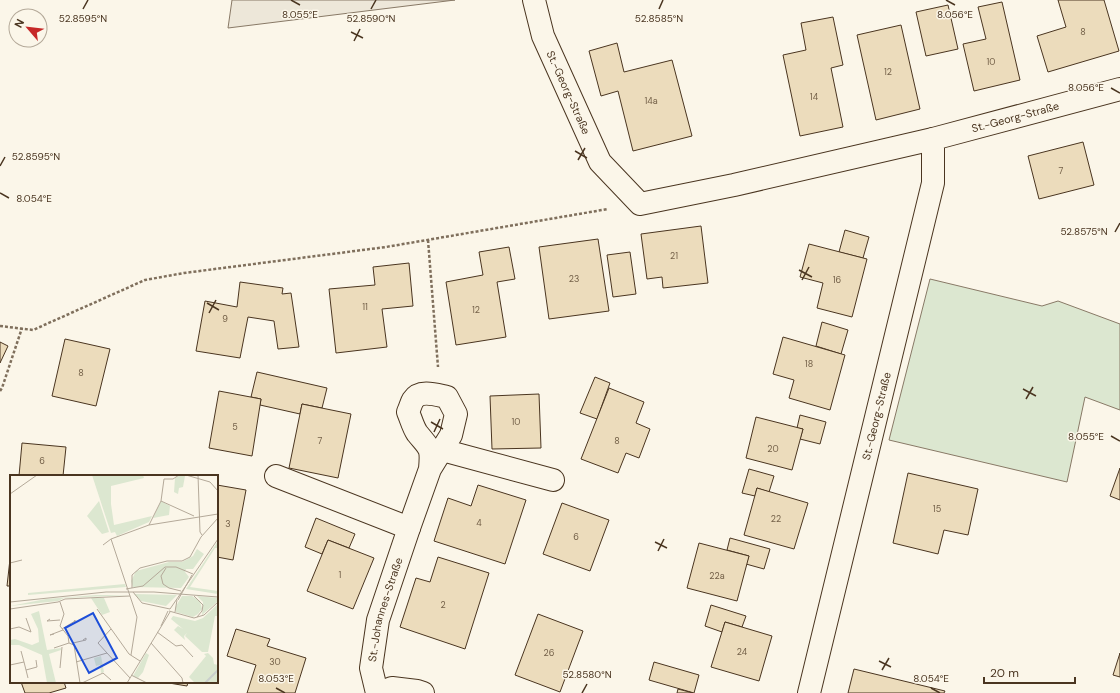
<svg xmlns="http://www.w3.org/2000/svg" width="1120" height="693" font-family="'DM Sans',sans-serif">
<rect width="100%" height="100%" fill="#fbf6e9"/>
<polygon fill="#dce7d0" stroke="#887966" points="930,279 1042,306 1058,301 1120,324 1120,410 1085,397 1067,482 889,440"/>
<polygon fill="#ede7d9" stroke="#887966" points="232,0 455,0 228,28"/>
<g fill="#ecdcbc" stroke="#4a3520">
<polygon points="1058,0 1104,0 1119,51 1048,72 1037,36 1066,27"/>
<polygon points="1002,2 1020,80 974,91 963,44 986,39 978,7"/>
<polygon points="948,5 958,49 926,56 916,12"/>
<polygon points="833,17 843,65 831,68 843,127 800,136 783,55 806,50 801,23"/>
<polygon points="901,25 920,109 876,120 857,35"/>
<polygon points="617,43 624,72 672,60 692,136 633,151 618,91 601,96 589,51"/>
<polygon points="1083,142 1094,185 1039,199 1028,156"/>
<polygon points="701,226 708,283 663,288 662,277 647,279 641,234"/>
<polygon points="845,230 869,237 863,258 839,252"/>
<polygon points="598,239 609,311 549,319 539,247"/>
<polygon points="809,244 867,259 852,317 817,308 823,283 800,277"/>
<polygon points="509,247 515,279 497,282 506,337 456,345 446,282 483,275 479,252"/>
<polygon points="630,252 636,294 613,297 607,255"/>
<polygon points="409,263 413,306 382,309 387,347 336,353 329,289 375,285 373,267"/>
<polygon points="240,282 283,288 282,294 291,293 299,347 278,349 274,321 248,317 240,358 196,351 205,301 237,307"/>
<polygon points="822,322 848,330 841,354 816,346"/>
<polygon points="783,337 845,355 830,410 789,398 794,380 773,374"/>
<polygon points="65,339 110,349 96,406 52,396"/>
<polygon points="0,342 8,346 0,363"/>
<polygon points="257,372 327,388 322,408 302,404 300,414 260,405 261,399 251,397"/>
<polygon points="595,377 610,383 597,419 580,413"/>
<polygon points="609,388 644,402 636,423 650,429 639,458 626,453 618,473 581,459"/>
<polygon points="219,391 261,399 252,456 209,448"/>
<polygon points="539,394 541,448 492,449 490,396"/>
<polygon points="302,404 351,414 338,478 289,468"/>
<polygon points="800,415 826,422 820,444 800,439 803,429 797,428"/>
<polygon points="756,417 803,429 792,470 746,458"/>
<polygon points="22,443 66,447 63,476 19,476"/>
<polygon points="1120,468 1120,500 1110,496"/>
<polygon points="749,469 774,476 769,492 757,488 755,496 742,493"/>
<polygon points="908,473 978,489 968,535 944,530 938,554 893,543"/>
<polygon points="217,485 246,490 233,560 217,557"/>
<polygon points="478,485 526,500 505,564 434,541 448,498 471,506"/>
<polygon points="757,488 808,503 794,549 744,535"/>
<polygon points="562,503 609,520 590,571 543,554"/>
<polygon points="316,518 355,534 349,548 328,540 322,554 305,547"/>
<polygon points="730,538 770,549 764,569 746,564 749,556 727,550"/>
<polygon points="328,540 374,558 353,609 307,591"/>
<polygon points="699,543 749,556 737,601 687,588"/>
<polygon points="11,550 11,586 7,586"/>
<polygon points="438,557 489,573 465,649 400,627 416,578 430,582"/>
<polygon points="711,605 746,616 742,627 725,622 722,632 705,626"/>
<polygon points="538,614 583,631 560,692 515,675"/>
<polygon points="725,622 772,636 759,681 711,667"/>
<polygon points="236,629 270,639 267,646 306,658 295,693 247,693 256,665 227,656"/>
<polygon points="1120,653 1120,677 1113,675"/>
<polygon points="654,662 699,675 694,693 649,680"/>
<polygon points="854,669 945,691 944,693 848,693"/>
<polygon points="21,682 64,682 66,688 49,693 25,693"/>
<polygon points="163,682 188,682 187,686"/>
<polygon points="678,689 693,693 677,693"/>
</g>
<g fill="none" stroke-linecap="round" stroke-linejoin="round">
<defs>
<g id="minor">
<path id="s1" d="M534,0L543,36L600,162L640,204L734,185L933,139"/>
<polyline points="442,450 553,480"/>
<polyline points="276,476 409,528"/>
<path id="s2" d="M377,693L371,668L378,620L409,528L430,469L451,435L456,414L447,397C437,395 420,389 413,400C411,403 410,408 408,412C411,419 413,427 417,433C430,449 432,447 430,469"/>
<polyline points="379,693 392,688 417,691 423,693"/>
<path id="s3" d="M809,693L933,183V139L1120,89"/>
</g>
</defs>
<use href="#minor" stroke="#4a3520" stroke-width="24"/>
<g stroke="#7f6f5c" stroke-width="2.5" stroke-dasharray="3 2" stroke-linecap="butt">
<polyline points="428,240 438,367"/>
<polyline points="0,326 33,330 145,280 184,273 386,247 608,209"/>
<polyline points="0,391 2,388 22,328"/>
</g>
<use href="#minor" stroke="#fbf6e9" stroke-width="22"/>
</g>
<path fill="none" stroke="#4a3520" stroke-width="1.5" d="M291,0L300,5M946,0L955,5M83,9L88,0M371,9L376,0M659,9L663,0M351,32L363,38M354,41L360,29M1111,88L1120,93M575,151L587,158M578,160L585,148M0,166L5,157M0,193L9,198M1115,232L1120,223M799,270L812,277M802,280L809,267M207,303L219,310M209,313L216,300M1023,389L1036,396M1026,399L1033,387M431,422L443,429M434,432L440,419M1111,436L1120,441M655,542L667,548M658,551L664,539M879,661L891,667M882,670L889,658M276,688L285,693M931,688L940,693M582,693L587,684"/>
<g text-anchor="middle" stroke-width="3" stroke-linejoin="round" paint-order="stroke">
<g font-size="9" fill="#725f47">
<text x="1083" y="35">8</text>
<text x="991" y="65">10</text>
<text x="888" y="75">12</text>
<text x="814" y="100">14</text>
<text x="651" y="104">14a</text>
<text x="1061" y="174">7</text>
<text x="674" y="259">21</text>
<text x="574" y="282">23</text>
<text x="837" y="283">16</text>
<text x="365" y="310">11</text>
<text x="476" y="313">12</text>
<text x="225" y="322">9</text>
<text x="809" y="367">18</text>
<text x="81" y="376">8</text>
<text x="516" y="425">10</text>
<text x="235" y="430">5</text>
<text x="320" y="444">7</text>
<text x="617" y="444">8</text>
<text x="773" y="452">20</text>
<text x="42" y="464">6</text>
<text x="937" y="512">15</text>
<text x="776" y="522">22</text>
<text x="479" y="526">4</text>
<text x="228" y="527">3</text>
<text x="576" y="540">6</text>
<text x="340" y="578">1</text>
<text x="717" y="579">22a</text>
<text x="443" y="608">2</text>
<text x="742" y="655">24</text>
<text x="549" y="656">26</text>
<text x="275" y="665">30</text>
</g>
<g font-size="11" fill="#4a3520" stroke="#fbf6e9">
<text dy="4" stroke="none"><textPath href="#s1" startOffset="99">St.-Georg-Straße</textPath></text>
<text dy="4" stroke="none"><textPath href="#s3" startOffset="654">St.-Georg-Straße</textPath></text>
<text dy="4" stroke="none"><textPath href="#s3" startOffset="285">St.-Georg-Straße</textPath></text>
<text dy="4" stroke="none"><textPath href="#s2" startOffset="86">St.-Johannes-Straße</textPath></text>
</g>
</g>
<g transform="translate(10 475)">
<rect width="208" height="208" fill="#fbf6e9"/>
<path d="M82,0H133L134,3L101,11V29L104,50L142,41L139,47L107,61L105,57L101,58ZM170,0L175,1L173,12L169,13L168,19L164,17L165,3ZM89,26L99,57L92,59L77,41ZM151,26L160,31L159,40L143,43ZM208,66V73H205L180,112L208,116V119L176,114ZM187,74L194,79L183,94H176L175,97L179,102L171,113L123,112L121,106L126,96L159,87H172L183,81ZM115,109L116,112L18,120V118ZM124,119L167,120L156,131L131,126ZM86,120H119L54,123L48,126L0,131L36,124ZM172,121H182L190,126L192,134L188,139L183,142L166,137L165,133ZM187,121L208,123V126L192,140L193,127ZM81,123H94L100,137L92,140ZM208,129V141H205L198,177H192L175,161L177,158L174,161L175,165L164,155L168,151L173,154L161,144L163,141L185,146L193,143ZM29,136L37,175L51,173V175L39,179L46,208H37L32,180L9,170H0V165L5,164L22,170L29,167L28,154L21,139ZM136,178L139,180L133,197L128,203L123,201ZM198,178L203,183L204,189L208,190V208H185L179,202L196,181L194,179ZM91,181L94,197L91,198L90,190L86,191L84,183Z" fill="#dce7d0"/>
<path fill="none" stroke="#c9cecd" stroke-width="2" d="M195,208L208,195"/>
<path fill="none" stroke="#b4a999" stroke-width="1" d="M176,0L200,7L208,16M188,0L190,57L192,60M0,19L27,0M151,26L184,41M139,50L151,26L154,4H163L169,0M93,70L101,64L139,50L208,39M0,88L12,85M156,93L151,101L153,109L159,113L171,116M122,113V100L130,93L157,86H172L180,82L191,62L208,43M116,114L133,111L155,92H166L183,99M123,117L132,128L160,134M120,121L127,142L121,180M184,121L193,130L192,136L187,142M168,125L182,100M0,127L96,117H144L208,122M50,127L54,139L50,151L58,161L59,168L64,170L70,208M0,134L48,127L55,124L120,121L101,64M87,134L119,179L130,186M160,134L208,64M159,136L184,143L194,140L208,127M165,137L167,125M40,144L37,146L50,145M151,151L158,136M0,154L9,152L21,157L16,143M52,154L65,146V145L64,147M147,157L166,171L172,170L183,182M44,159L40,160L53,155M63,168L76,165V163L73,165M141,168L172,203L173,208M44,173L59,168M97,178L88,168L101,154M14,187L18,203M66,187L97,178L120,203M0,190L14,187L11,176M50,193L52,172M16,195L27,192L26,185M121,200L137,208M72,208L93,198L101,205M117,208L160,137"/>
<path fill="#1d4ed8" fill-opacity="0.15" stroke="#1d4ed8" stroke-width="2" d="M83,138L107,183L79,198L55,153Z"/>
<rect width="208" height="208" fill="none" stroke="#4a3520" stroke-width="2"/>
</g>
<g font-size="10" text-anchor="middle" fill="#4a3520" stroke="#fbf6e9" stroke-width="3" stroke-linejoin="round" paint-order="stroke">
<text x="300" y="18">8.055°E</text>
<text x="955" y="18">8.056°E</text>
<text x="83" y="22">52.8595°N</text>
<text x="371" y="22">52.8590°N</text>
<text x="659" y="22">52.8585°N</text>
<text x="1086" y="91">8.056°E</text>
<text x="36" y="160">52.8595°N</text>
<text x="34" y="202">8.054°E</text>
<text x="1084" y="235">52.8575°N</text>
<text x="1086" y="440">8.055°E</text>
<text x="587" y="678">52.8580°N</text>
<text x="276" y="682">8.053°E</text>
<text x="931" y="682">8.054°E</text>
</g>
<g transform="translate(28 28) rotate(298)"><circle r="19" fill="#fbf6e9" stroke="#b4a999"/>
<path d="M0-3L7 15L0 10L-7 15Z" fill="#c62828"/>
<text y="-6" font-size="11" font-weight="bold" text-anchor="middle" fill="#4a3520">N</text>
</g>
<path d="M984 677v6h91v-6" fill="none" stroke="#4a3520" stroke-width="2"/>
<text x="990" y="677" font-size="12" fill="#4a3520" stroke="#fbf6e9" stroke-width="3" paint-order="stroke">20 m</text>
</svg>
